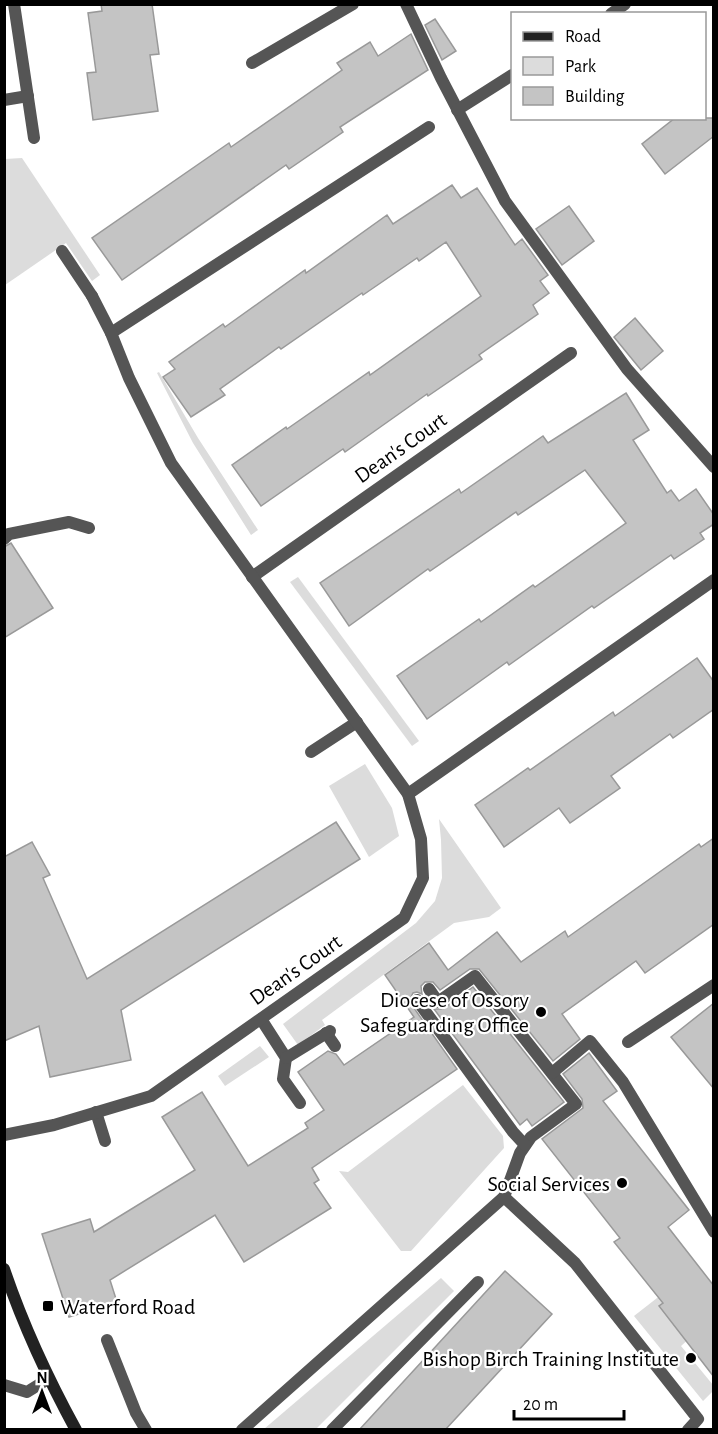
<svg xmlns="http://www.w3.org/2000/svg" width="718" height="1434" font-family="'Alegreya Sans',sans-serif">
<rect width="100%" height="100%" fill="#fff"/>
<g fill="#dcdcdc">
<polygon points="22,158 100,275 92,281 66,243 5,285 5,159"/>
<polygon points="159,372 198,438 258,530 251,535 193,443 157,373"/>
<polygon points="298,577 419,741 412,746 290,582"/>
<polygon points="365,764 392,808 399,836 369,857 329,786"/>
<polygon points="439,819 501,908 489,917 454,923 322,1020 325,1025 298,1045 283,1024 416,923 435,901 442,878 441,840"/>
<polygon points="260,1046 269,1057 225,1086 218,1076"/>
<polygon points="463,1085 503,1136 504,1148 411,1251 401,1251 339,1171 348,1172"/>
<polygon points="698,1266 713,1285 713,1317 681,1346 713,1385 713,1391 703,1401 634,1316"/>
<polygon points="441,1278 454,1291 316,1429 264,1429"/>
</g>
<g fill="#c4c4c4" stroke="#999" stroke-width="1.5">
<polygon points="101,4 152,4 159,54 150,55 158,111 93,120 87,73 96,72 88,13 102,11"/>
<polygon points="435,19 456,51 442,60 425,25"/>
<polygon points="411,34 428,70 340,127 343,132 289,169 286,165 122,280 92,238 229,143 231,147 342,70 337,63 370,42 378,56"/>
<polygon points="675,118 714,118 714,136 665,174 642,144"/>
<polygon points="452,185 461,198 477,188 515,245 522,239 548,275 540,281 549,293 533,305 538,314 479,355 482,359 428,396 427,394 345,452 343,449 261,506 232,465 286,427 287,429 369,372 370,375 481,296 446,242 419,261 417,258 363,295 362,293 281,349 279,347 220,389 225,395 191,417 163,377 175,369 169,362 223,324 225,327 305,270 306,273 387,215 393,224"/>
<polygon points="569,206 594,241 562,265 536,229"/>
<polygon points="635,318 663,351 641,370 614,337"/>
<polygon points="626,393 649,430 633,440 667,493 671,490 679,501 696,489 714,515 714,524 700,533 704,539 674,559 671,555 594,608 592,606 509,665 507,662 427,719 397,676 479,619 481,622 533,585 535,587 626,523 585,470 518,515 516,512 430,571 428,569 349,626 320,583 459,489 461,493 543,436 548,443"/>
<polygon points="11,543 53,608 4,638 4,547"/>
<polygon points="697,658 714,682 714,709 673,738 670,734 611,776 620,788 570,823 559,808 504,847 475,805 528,768 530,770 613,712 615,716"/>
<polygon points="336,822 360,859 121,1010 131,1060 50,1077 39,1026 4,1041 4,857 32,842 50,875 43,878 87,979"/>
<polygon points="714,838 714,924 645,973 636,961 562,1014 580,1039 553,1061 479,969 470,969 440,990 433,982 425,982 421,986 422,994 417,992 413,993 409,1001 457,1069 312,1168 319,1180 314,1183 331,1208 244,1262 215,1215 110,1280 117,1302 69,1317 42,1234 90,1219 94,1232 195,1170 162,1117 202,1092 248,1166 308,1128 305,1123 324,1110 298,1072 328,1051 336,1054 344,1065 414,1017 385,975 429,943 448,970 497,932 521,962 565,931 568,937 699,844 701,847"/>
<polygon points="473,987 564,1102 532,1126 527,1119 520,1125 434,1009 443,1009"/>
<polygon points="714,1003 714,1089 671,1037"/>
<polygon points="589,1053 617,1091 603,1101 689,1210 668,1227 714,1286 714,1377 659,1306 663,1303 614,1242 620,1238 542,1139 583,1108 582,1099 563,1074"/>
<polygon points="505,1271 552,1314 445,1430 359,1430"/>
</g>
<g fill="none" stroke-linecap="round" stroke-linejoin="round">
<g stroke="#555" stroke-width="12">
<polyline points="406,4 441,78 505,201 627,369 714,467"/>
<polyline points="611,14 625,4"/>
<polyline points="252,63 353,4"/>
<polyline points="457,110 512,75"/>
<polyline points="62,251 92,296"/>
<polyline points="4,539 9,534 69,522 89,528"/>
<polyline points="311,752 357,722"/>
<polyline points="429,989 438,1002 475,976 576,1104 531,1137 520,1153 504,1197"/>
<polyline points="417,1000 513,1132 525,1145"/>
<polyline points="261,1019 286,1058 283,1079 300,1103"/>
<polyline points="326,1033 335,1046"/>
<polyline points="286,1058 330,1031"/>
<polyline points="552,1073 590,1041 623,1082 714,1232"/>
<polyline points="107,1340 136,1413 146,1430"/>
<polyline points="242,1430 504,1197 575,1263 698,1419 688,1430"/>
<polyline points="332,1430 478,1282"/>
</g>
<g stroke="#555" stroke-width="12">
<polyline points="14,4 34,138"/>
<polyline points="4,100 28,96"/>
<polyline points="111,333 429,127"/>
<polyline points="252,577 571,353"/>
<polyline points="408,794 714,580"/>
<polyline points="628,1042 714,985"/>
<polyline points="96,1112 105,1141"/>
<polyline points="4,1135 54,1125 151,1096 404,918 423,878 421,839 408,794 171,463 129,378 111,333 92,296"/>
<polyline points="4,1385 27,1392 48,1379"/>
</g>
<path stroke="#222" stroke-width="12" d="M4,1269C23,1325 47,1377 76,1430"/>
</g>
<g fill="#000" stroke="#fff" stroke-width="2">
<circle cx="541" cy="1012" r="6"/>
<circle cx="622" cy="1183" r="6"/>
<rect x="42" y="1300" width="12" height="12" rx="3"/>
<circle cx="691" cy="1358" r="6"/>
</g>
<g text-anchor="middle" stroke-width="4.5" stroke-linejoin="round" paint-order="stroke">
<g font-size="22" fill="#000" stroke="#fff">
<text transform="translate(400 447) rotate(-35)" y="8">Dean's Court</text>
<text transform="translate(295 969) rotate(-35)" y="8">Dean's Court</text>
</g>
<g font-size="22" fill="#000" stroke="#fff" text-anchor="end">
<text x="529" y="1007">Diocese of Ossory<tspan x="529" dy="25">Safeguarding Office</tspan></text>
<text x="610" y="1191">Social Services</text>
<text x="60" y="1314" text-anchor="start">Waterford Road</text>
<text x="679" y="1366">Bishop Birch Training Institute</text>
</g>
</g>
<rect width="718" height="1434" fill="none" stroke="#000000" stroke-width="12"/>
<rect x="511" y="12" width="195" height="108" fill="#ffffff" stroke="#999999" stroke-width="1.5"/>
<rect x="523" y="32" width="30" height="9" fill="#222222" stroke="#999999" stroke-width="1.5"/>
<text x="565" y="42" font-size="18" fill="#000000">Road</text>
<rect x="523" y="57" width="30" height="18" fill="#dcdcdc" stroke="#999999" stroke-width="1.5"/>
<text x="565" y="72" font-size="18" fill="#000000">Park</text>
<rect x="523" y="87" width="30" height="18" fill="#c4c4c4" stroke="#999999" stroke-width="1.5"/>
<text x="565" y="102" font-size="18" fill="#000000">Building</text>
<g transform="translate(42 1392)" stroke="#ffffff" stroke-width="4.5" paint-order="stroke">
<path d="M0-4.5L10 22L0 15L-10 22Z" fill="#000000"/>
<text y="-9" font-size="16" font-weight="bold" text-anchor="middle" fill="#000000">N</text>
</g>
<path d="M514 1410v9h110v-9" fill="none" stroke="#000000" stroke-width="3"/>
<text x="523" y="1410" font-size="18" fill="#000000" stroke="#ffffff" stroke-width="4.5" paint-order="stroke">20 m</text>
</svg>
